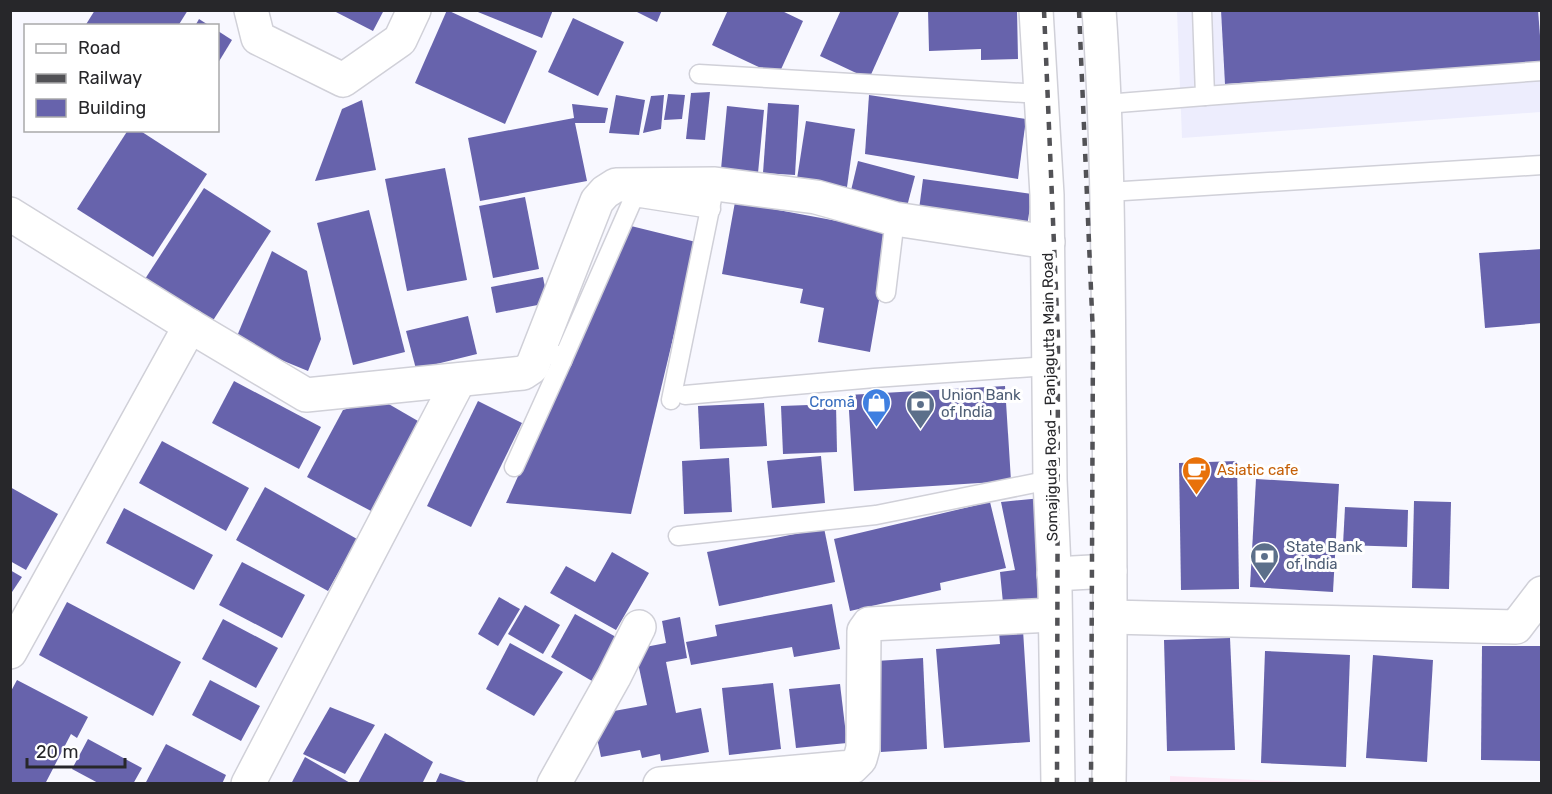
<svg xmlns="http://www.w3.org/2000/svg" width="1552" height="794" font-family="Rubik,sans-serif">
<rect width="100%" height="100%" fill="#f8f8ff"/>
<polygon fill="#ededfd" points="1177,11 1541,11 1541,112 1182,138"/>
<polygon fill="#fde8f6" points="1170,776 1321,783 1170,783"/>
<g fill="#6763ac">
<polygon points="95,10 188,10 178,26 85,26"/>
<polygon points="332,10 384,10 373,31"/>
<polygon points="447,10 537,51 505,124 415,83"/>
<polygon points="473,10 553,10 542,38"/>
<polygon points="633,10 662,10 657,22"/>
<polygon points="728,10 780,10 803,21 778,76 712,45"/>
<polygon points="841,10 900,10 869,79 820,56"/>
<polygon points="928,10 1017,10 1018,59 981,60 981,49 929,51"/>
<polygon points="1221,10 1538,10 1542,62 1225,84"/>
<polygon points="573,18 624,42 598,96 548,72"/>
<polygon points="199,19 210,26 195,26"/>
<polygon points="218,31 232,40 218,63"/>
<polygon points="710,92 705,140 686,139 691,93"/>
<polygon points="668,94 685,95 682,119 664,120"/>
<polygon points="616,95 645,100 639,135 609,133"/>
<polygon points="664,95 661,129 643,133 651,96"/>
<polygon points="869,95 1026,119 1018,179 865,154"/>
<polygon points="362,100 376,170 315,181 342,109"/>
<polygon points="768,103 799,105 795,175 763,173"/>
<polygon points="572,104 608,108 605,123 575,123 587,181 480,201 468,138 574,118"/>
<polygon points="727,106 764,110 758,173 721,169"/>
<polygon points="806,121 855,129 847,187 797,179"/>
<polygon points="128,130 139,130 207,174 153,257 77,209"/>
<polygon points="858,161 915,176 905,214 849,199"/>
<polygon points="445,168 467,280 407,291 385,179"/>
<polygon points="923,179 1032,194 1026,233 918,217"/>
<polygon points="204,188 271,231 212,322 145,279"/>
<polygon points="525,197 539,269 493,278 479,206"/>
<polygon points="735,202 891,231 870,352 818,342 824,308 800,303 803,289 722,274"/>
<polygon points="369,210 405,352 353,365 317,223"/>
<polygon points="631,226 696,242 631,514 506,503"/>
<polygon points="1542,249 1542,323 1485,328 1479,253"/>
<polygon points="272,251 307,271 321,339 308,371 235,341"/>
<polygon points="543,277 548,303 496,313 491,287"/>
<polygon points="468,316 477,354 416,369 406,331"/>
<polygon points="234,381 321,427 299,469 212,423"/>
<polygon points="1005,386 1011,481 854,491 848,395"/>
<polygon points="380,399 418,421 371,511 307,477 343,410"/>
<polygon points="478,401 522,423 471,527 427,506"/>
<polygon points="764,403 767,446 700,449 698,406"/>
<polygon points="836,404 837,452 783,454 781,406"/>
<polygon points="162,441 249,488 226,531 139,483"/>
<polygon points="821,456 825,503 772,508 767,461"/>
<polygon points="729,458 732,512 684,514 682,461"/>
<polygon points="1237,461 1239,589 1181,590 1179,463"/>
<polygon points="1256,479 1339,484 1333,592 1250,587"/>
<polygon points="10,487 58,514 26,570 10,561"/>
<polygon points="265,487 357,539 328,591 236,540"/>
<polygon points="1042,498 1053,596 1003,603 1000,572 1015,570 1001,502"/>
<polygon points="1414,501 1451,502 1449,589 1412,588"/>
<polygon points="990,502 1006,568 940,583 941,590 850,611 834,539"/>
<polygon points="1345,507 1408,510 1407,547 1343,545"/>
<polygon points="124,508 213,555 194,590 106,543"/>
<polygon points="824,528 835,582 719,606 707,552"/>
<polygon points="612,552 649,573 616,630 550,593 566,566 595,582"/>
<polygon points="242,562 305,595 282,638 219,605"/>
<polygon points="10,570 22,577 10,595"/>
<polygon points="499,597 520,609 498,646 478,634"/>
<polygon points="67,602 181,662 153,716 39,655"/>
<polygon points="832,604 840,649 794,657 792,647 691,665 686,642 717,636 715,625"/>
<polygon points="525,605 560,625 543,654 508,634"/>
<polygon points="575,614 616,637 592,681 551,657"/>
<polygon points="680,617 687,658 666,662 676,713 701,708 709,752 661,761 660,754 642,758 640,750 601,757 592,715 647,705 635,649 666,643 662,621"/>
<polygon points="223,619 278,648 256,688 202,659"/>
<polygon points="1023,630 1030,742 944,748 936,649 1000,644 999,631"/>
<polygon points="1230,638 1235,750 1167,751 1164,640"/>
<polygon points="510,643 563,672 534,716 486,689"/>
<polygon points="1482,646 1542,646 1542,761 1481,760"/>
<polygon points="1265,651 1350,655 1346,767 1261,763"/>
<polygon points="1373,655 1433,660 1427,762 1366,758"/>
<polygon points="923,658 927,749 881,752 876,661"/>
<polygon points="17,680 88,717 77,738 71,734 45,784 10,784 10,693"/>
<polygon points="210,680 260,706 241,741 192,715"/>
<polygon points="773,683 781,749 729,755 722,688"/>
<polygon points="840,684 847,743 796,748 789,689"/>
<polygon points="330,707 375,725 345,774 303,754"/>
<polygon points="385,733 433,762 422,784 358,783"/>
<polygon points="88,739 142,768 133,784 100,784 72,769"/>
<polygon points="166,744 226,775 222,784 145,784"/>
<polygon points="305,757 352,784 291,784"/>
<polygon points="440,773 469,783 469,784 435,784"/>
</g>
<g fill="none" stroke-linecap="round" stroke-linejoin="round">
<defs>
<g id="lane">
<polyline points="699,74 1041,94"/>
<polyline points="1205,96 1542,71"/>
<polyline points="1106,104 1205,96 1202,10"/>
<polyline points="1108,192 1542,165"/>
<polyline points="886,293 895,219"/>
<polyline points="562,361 634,197 711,209"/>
<polyline points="685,395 874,378 1048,366"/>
<polyline points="671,400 712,199"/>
<polyline points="514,467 562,361 553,353"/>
<polyline points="678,536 876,515 1050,480"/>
</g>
<g id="street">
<polyline points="251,10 258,38 343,80 400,40 414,10"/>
<polyline points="10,214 190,326 306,395 523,373 532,367 597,201 605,192 616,185 715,184 816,197 895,219 1048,242"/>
<polyline points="1111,617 1516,627 1542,593"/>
<polyline points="10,652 190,326"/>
<polyline points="248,784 459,380"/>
<polyline points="554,784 614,677 639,627"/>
<polyline points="660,784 852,767 860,759 863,748 864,631 869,624 1054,615"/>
</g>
<g id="highway">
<polyline points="1036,10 1047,195 1050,480 1055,589 1058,784"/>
<path d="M1099,10C1108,136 1108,262 1109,388C1110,520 1111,652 1109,784"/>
<polyline points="1054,574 1110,571"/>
</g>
</defs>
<use href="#lane" stroke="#d0d0d8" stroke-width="21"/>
<use href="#street" stroke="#d0d0d8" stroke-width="36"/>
<use href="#highway" stroke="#d0d0d8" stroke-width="36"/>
<use href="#lane" stroke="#fff" stroke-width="18"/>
<use href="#street" stroke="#fff" stroke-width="33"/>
<use href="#highway" stroke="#fff" stroke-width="33"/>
<g stroke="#525256" stroke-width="4.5" stroke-dasharray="8 8" stroke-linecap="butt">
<polyline points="1044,10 1058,338 1057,784"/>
<polyline points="1079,10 1093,336 1091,784"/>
</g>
</g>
<defs>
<symbol id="shop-pin" viewBox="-11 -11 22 30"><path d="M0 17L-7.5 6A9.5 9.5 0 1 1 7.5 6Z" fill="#3f7fe0" stroke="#fff"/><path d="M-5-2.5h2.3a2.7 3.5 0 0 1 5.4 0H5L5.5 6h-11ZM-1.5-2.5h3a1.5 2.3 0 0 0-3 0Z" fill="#fff"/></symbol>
<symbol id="bank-pin" viewBox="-11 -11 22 30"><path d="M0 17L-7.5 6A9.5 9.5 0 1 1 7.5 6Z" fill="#5c6f8a" stroke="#fff"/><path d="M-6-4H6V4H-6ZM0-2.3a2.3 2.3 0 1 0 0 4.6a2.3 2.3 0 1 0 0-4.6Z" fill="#fff"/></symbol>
<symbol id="cafe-pin" viewBox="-11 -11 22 30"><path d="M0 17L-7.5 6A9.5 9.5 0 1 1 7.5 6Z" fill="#e8710a" stroke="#fff"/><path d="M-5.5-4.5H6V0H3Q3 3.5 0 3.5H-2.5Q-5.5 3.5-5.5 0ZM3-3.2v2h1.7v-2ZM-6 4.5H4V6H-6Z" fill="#fff"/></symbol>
</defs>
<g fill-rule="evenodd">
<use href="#shop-pin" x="860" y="386" width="33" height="45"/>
<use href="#bank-pin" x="904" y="388" width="33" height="45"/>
<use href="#cafe-pin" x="1180" y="454" width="33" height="45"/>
<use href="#bank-pin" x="1248" y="540" width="33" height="45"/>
</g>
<g text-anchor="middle" stroke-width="6" stroke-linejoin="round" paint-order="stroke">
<g font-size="15" fill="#4e5e75" stroke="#fff" text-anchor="start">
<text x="941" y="400">Union Bank<tspan x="941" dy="17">of India</tspan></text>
<text x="1286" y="552">State Bank<tspan x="1286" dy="17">of India</tspan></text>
</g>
<g font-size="15" fill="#27272a" stroke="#fff">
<text transform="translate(1050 397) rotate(-91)" y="5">Somajiguda Road - Panjagutta Main Road</text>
</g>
<g font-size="15" fill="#366cbe" stroke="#fff" text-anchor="end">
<text x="855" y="407">Cromā</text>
</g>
<g font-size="15" fill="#c56008" stroke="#fff" text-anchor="start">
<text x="1217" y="475">Asiatic cafe</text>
</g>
</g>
<rect width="1552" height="794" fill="none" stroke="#27272a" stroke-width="24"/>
<rect x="24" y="24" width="195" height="108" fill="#ffffff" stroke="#a9a9aa" stroke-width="1.5"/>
<rect x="36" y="44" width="30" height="9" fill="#ffffff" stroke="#a9a9aa" stroke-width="1.5"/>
<text x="78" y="54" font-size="18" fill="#27272a">Road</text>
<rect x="36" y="74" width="30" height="9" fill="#525256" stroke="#a9a9aa" stroke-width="1.5"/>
<text x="78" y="84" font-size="18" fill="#27272a">Railway</text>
<rect x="36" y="99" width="30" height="18" fill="#6763ac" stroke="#a9a9aa" stroke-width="1.5"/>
<text x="78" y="114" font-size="18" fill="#27272a">Building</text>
<path d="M27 758v9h98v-9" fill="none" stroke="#27272a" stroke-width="3"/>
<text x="36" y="758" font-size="18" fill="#27272a" stroke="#ffffff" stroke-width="4.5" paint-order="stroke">20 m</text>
</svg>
